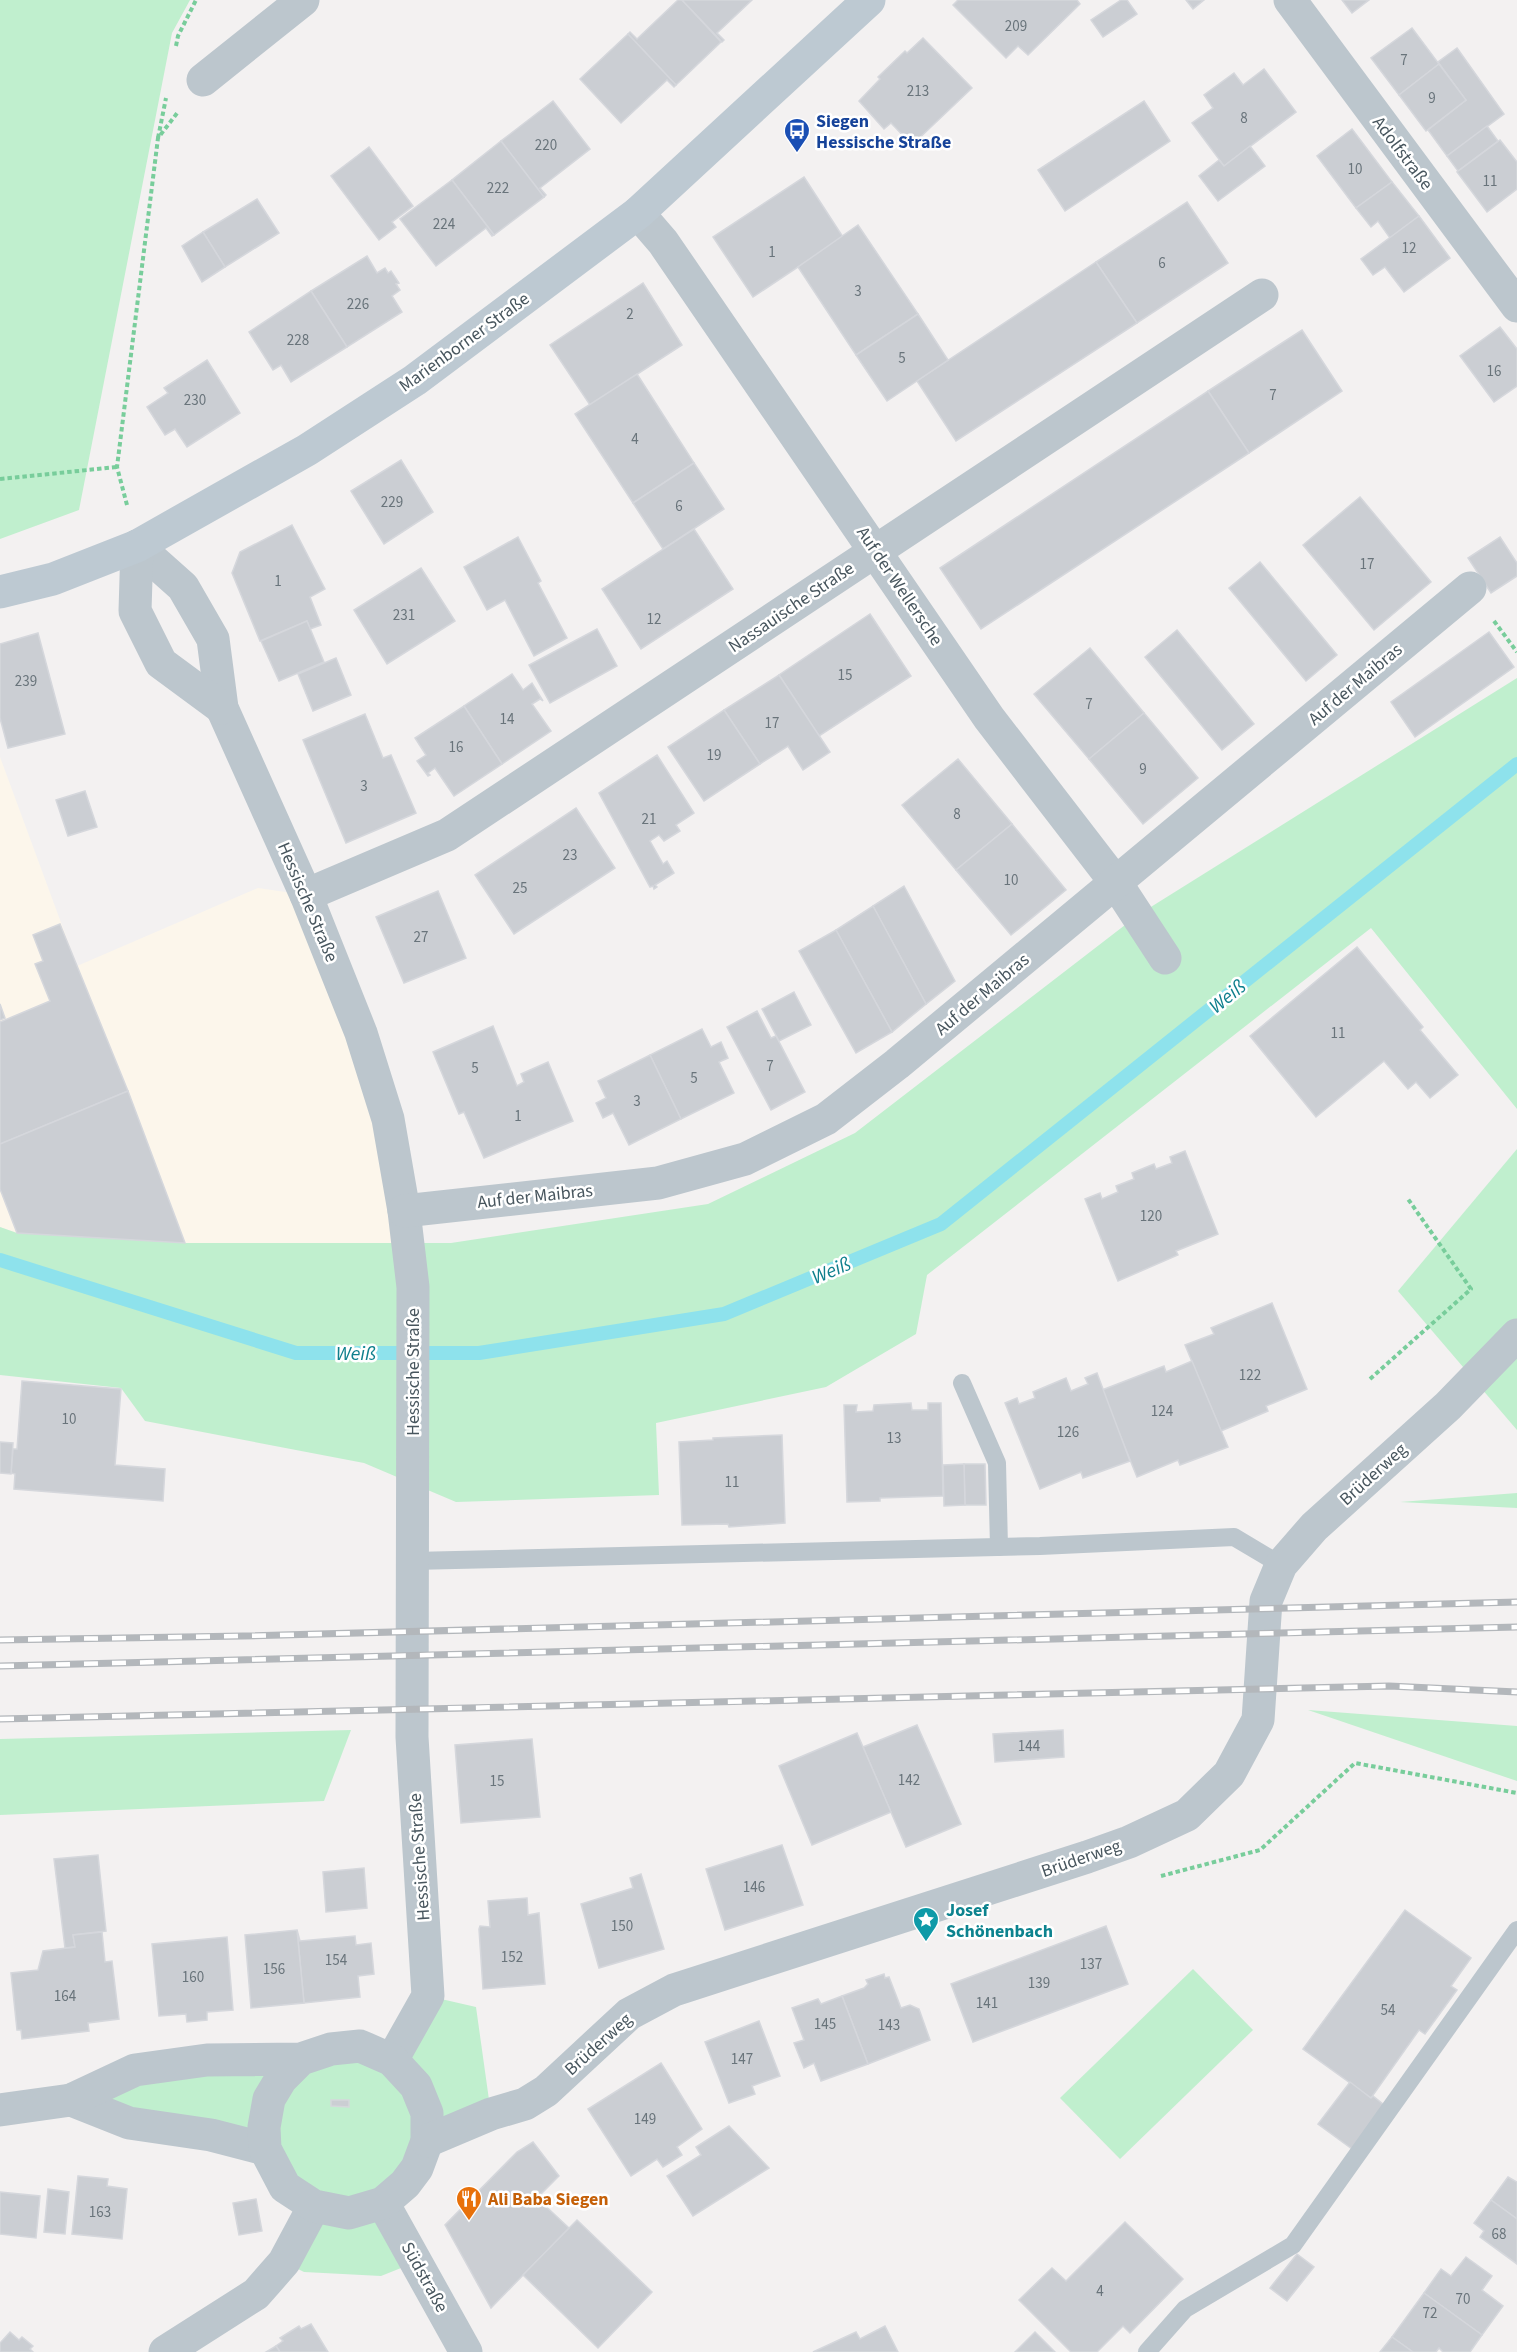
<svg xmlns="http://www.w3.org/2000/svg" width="1517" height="2352" font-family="'Source Sans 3',sans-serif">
<rect width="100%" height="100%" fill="#f3f1f1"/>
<polygon fill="#fcf6eb" points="0,757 77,966 258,888 306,895 409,1244 185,1243 17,1233 0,1227"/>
<g fill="#c0efce">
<polygon points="0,0 190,0 172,33 79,510 0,539"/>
<polygon points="1517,678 1517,1109 1371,928 927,1275 916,1334 826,1387 656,1423 659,1495 456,1502 364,1463 145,1421 121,1388 0,1375 0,1227 17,1233 185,1243 451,1243 708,1204 855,1133 1138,915"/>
<polygon points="1517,1149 1517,1430 1398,1291"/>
<polygon points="1517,1493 1517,1508 1400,1502"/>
<polygon points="1308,1710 1517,1726 1517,1781"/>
<polygon points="351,1730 324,1801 0,1815 0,1739"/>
<polygon points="1193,1969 1253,2030 1120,2159 1060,2098"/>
<polygon points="428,1996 476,2007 491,2114 427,2141 383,2202 416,2262 381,2276 304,2272 284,2262 314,2206 264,2149 71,2100 135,2070 392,2060"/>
</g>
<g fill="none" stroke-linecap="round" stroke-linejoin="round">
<polyline stroke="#8ee2ec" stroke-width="14" points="0,1260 296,1353 479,1353 724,1314 941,1224 1517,764"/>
</g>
<g fill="#cbced3" stroke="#d5d7dc" stroke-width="1.5">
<polygon points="678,0 682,0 721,42 676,85 628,34 630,32 637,39"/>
<polygon points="682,0 752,0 717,33 724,40 722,42"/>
<polygon points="958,0 1077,0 1080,4 1028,55 1018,46 1006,58 953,5"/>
<polygon points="1121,0 1127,0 1137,14 1103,37 1091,20"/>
<polygon points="1186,0 1204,0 1193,9"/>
<polygon points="1342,0 1369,0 1352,13"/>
<polygon points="1412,28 1439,64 1399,95 1371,58"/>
<polygon points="628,34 676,85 674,87 667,80 621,123 580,79"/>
<polygon points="923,38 972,88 912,145 891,123 884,129 859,101 880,79 878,77 905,51 907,53"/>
<polygon points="1457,48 1504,114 1447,156 1428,130 1466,100 1438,62"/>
<polygon points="1439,64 1466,100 1426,131 1399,95"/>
<polygon points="1264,69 1296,112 1224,166 1192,123 1213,108 1204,95 1234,73 1243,85"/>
<polygon points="553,101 590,149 540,188 546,195 544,197 501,141"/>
<polygon points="1144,101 1170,141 1065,211 1038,170"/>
<polygon points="1487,126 1498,141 1458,171 1447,156"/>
<polygon points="1352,129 1392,182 1356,208 1317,156"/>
<polygon points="1500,140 1517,162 1517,189 1487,212 1457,172"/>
<polygon points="501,141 544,197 494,235 452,180"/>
<polygon points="1250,146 1265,166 1218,201 1199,176 1219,160 1224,166"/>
<polygon points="369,147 413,206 392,222 396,227 379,240 331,176"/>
<polygon points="804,177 843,237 753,297 713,237"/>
<polygon points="452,180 494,235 492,236 486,228 436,266 400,219"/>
<polygon points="1392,182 1419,216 1390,238 1378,221 1371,227 1356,208"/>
<polygon points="257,199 279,233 225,267 203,232"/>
<polygon points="1187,202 1228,263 1137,323 1096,262"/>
<polygon points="1419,216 1450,258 1404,292 1385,267 1373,275 1361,259"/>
<polygon points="858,225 918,314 856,355 798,267"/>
<polygon points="203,232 225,267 202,282 182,246"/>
<polygon points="367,256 377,273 385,268 388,273 391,271 399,283 396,284 400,290 392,296 402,312 347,347 311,291"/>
<polygon points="1096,262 1137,323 956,441 917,381"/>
<polygon points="643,283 682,345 590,405 550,345"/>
<polygon points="311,291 347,347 291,382 281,365 273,370 249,332"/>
<polygon points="918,314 948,360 887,401 856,355"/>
<polygon points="1500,327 1517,349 1517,386 1494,402 1460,356"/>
<polygon points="1302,330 1342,391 1249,453 1208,391"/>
<polygon points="207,360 240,413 187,447 175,429 165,435 147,407 168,393 164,388"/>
<polygon points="637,374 694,463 633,503 575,414"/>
<polygon points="1208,391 1249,453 981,629 940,568"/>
<polygon points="401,460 433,512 384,544 351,491"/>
<polygon points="694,463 724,509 663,549 633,503"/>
<polygon points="1360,497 1431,582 1374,630 1303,545"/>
<polygon points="292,525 325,589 310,597 321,625 310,629 307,621 260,641 232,573 240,552"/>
<polygon points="694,529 733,589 641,649 602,589"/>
<polygon points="518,537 541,581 538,583 567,638 534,656 505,600 487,610 464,567"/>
<polygon points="1500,537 1517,563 1517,576 1491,593 1468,558"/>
<polygon points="1260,562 1337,655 1306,681 1229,588"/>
<polygon points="421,568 455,621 387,664 354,610"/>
<polygon points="870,614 911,676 819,736 779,675"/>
<polygon points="307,621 324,662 279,681 261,641"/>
<polygon points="597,629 617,666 550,703 529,665"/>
<polygon points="1177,630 1254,724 1222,750 1145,657"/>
<polygon points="1489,632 1514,667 1415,737 1391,702"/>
<polygon points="38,633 65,734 8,748 0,718 0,644"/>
<polygon points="1090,648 1144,713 1089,759 1034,694"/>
<polygon points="336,658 351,695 313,711 298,674"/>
<polygon points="512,674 523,690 532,683 543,701 540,699 532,704 551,731 502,764 464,706"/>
<polygon points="779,675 830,752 803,770 788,746 760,764 724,710"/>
<polygon points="464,706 502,764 454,796 435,768 428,773 430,775 428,776 417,761 426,755 415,738"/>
<polygon points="724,710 760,764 704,801 668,747"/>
<polygon points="1144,713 1198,778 1143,824 1089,759"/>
<polygon points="365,714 383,758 391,755 416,813 346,843 303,740"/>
<polygon points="657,755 694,813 676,825 680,831 664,841 659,835 650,841 663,864 667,861 674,873 655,885 657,887 654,889 653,886 650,887 599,793"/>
<polygon points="958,759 1012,824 956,870 902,805"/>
<polygon points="85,791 97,827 68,836 56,800"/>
<polygon points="576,808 615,868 514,934 475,875"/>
<polygon points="1012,824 1066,890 1011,935 956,870"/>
<polygon points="904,886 955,981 926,1004 873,906"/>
<polygon points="438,891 466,958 404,983 376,917"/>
<polygon points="873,906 926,1004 892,1032 836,930"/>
<polygon points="60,924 128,1091 0,1144 0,1022 50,1001 35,964 43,961 33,935"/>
<polygon points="836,930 892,1032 856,1053 799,951"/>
<polygon points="1357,947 1423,1027 1420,1030 1458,1075 1430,1098 1416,1082 1408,1089 1384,1061 1316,1117 1250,1036"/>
<polygon points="794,992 811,1025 779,1041 762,1009"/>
<polygon points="0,1004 5,1018 0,1020"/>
<polygon points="757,1011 771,1038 776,1036 805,1092 771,1110 727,1027"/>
<polygon points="493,1026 517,1086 524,1082 521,1074 548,1062 573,1121 484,1158 464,1112 459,1114 433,1052"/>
<polygon points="702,1029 711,1047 721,1042 728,1058 719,1062 734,1093 681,1119 650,1055"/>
<polygon points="650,1055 681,1119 629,1145 613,1113 603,1118 596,1103 606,1098 598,1081"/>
<polygon points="128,1091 185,1243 17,1233 0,1189 0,1144"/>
<polygon points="1185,1151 1218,1234 1176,1251 1178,1255 1118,1281 1085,1199 1100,1193 1102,1199 1118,1192 1116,1186 1134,1179 1132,1173 1154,1164 1156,1169 1172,1163 1170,1157"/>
<polygon points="1272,1303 1307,1389 1266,1406 1268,1411 1221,1431 1185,1345 1214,1334 1211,1328"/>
<polygon points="1192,1361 1228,1447 1180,1465 1178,1460 1137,1477 1102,1390 1164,1366 1166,1372"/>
<polygon points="1097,1373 1130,1461 1083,1478 1081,1472 1040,1489 1005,1403 1017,1398 1019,1404 1035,1398 1033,1392 1066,1378 1071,1391 1088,1384 1085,1378"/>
<polygon points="22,1381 121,1389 115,1465 165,1469 163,1501 14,1489 15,1474 11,1473 13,1449 17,1449"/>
<polygon points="911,1403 912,1410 928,1410 928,1403 941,1403 943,1496 880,1498 880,1501 847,1502 844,1405 857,1405 856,1412 873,1411 874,1405"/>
<polygon points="782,1435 785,1523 729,1527 728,1524 682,1525 679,1442 713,1440 713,1438"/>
<polygon points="0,1442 13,1443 11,1474 0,1473"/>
<polygon points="964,1464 985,1464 986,1505 965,1505"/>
<polygon points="964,1464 965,1505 944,1506 943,1465"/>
<polygon points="917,1725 961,1824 906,1847 863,1747"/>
<polygon points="1063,1730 1064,1757 995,1762 993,1734"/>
<polygon points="857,1733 891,1812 812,1845 779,1766"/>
<polygon points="532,1739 540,1817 461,1823 455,1745"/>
<polygon points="782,1845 803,1905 725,1930 706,1869"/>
<polygon points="98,1855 106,1931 73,1935 75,1947 65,1948 54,1859"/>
<polygon points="364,1868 367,1908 326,1912 323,1872"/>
<polygon points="641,1874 664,1949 599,1968 581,1904 633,1888 630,1878"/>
<polygon points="527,1898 528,1915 539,1913 545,1984 483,1989 479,1929 480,1926 490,1927 488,1901"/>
<polygon points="1405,1910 1471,1958 1451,1986 1457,1990 1425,2034 1419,2030 1371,2098 1303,2049"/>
<polygon points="1106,1926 1128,1984 973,2042 951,1984"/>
<polygon points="297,1930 300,1941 355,1936 356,1945 371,1943 374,1974 358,1976 360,1997 304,2003"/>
<polygon points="297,1930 304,2003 251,2008 245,1935"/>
<polygon points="102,1932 105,1962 112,1961 119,2019 88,2023 89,2031 22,2039 21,2030 17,2030 11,1973 38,1970 43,1951 75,1947 73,1935"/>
<polygon points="227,1937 233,2010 207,2012 207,2020 187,2022 186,2014 159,2016 152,1944"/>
<polygon points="884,1974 885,1978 889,1977 901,2008 910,2005 919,2009 930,2040 868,2064 842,1996 864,1988 868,1984 866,1980"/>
<polygon points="842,1996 868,2064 821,2081 814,2063 804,2068 794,2043 804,2040 792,2008 818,1999 821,2004"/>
<polygon points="759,2021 780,2076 752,2086 755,2094 729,2103 705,2042"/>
<polygon points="661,2063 702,2129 677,2147 682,2155 663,2167 657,2159 631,2176 588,2109"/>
<polygon points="1350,2082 1371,2098 1373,2096 1384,2105 1352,2149 1318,2124"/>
<polygon points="331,2100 349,2100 349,2107 331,2106"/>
<polygon points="729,2126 769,2168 693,2216 667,2176 701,2155 696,2147"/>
<polygon points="533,2142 559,2176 537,2198 569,2228 491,2308 445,2225 517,2152"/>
<polygon points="78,2176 108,2179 107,2186 127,2189 122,2239 72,2234"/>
<polygon points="1508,2177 1517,2182 1517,2219 1491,2200"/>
<polygon points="48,2189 69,2192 65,2234 44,2232"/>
<polygon points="0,2192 40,2196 36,2238 0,2234"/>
<polygon points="256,2199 262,2231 239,2235 233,2203"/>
<polygon points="1491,2200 1517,2219 1517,2264 1480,2237 1484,2231 1474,2223"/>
<polygon points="577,2220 652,2292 598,2348 523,2275"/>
<polygon points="1125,2222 1183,2279 1130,2333 1123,2326 1097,2352 1071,2352 1019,2300 1052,2268 1066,2281"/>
<polygon points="1297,2254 1314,2267 1287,2301 1270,2288"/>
<polygon points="1466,2257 1492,2276 1482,2290 1503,2306 1482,2335 1424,2293 1441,2269 1451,2276"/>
<polygon points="1424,2293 1482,2335 1470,2352 1443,2352 1439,2348 1436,2352 1413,2352 1392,2337"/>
<polygon points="311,2324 328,2352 280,2352 276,2346 283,2341 280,2338 299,2326 301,2329"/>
<polygon points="885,2326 898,2352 813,2352 856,2332 860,2339"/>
<polygon points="10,2332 19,2340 22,2337 33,2346 30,2349 33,2352 0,2352 0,2343"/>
<polygon points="1035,2332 1055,2352 1015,2352"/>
<polygon points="1392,2337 1413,2352 1380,2352"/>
<polygon points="276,2346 280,2352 266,2352"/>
</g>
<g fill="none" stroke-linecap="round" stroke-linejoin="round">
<g stroke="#78cd9b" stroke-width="4" stroke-dasharray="4.5 3" stroke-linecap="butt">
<polyline points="176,46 178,36 196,0"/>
<polyline points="158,138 166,98"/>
<polyline points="0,479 117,467"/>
<polyline points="127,505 117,467 158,138 178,112"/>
<polyline points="1494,621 1517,652"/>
<polyline points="1370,1379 1471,1289 1408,1199"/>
<polyline points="1161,1876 1260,1850 1355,1763 1517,1793"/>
</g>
<g stroke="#bcc6cd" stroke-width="18">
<polyline points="962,1383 997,1463 999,1547"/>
<polyline points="412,1561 1040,1546 1234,1537 1281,1565"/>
<polyline points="1147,2352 1185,2309 1293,2245 1517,1930"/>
</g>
<g stroke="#bcc6cd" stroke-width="33">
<polyline points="1290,0 1517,306"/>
<polyline points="203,80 303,0"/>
<polyline points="638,213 663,242 989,718 1116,883 1165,958"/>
<polyline points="137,546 183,587 213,639 222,708 306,895 361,1033 388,1119 404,1211 413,1287 412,1737 428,1996 392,2060"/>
<polyline points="137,546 135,611 161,663 222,708"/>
<polyline points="306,895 447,835 1262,295"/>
<polyline points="404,1211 658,1183 745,1159 826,1119 897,1064 1470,588"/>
<polyline points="383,2203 466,2352"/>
<polyline points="165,2352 256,2294 284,2262 314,2206"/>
</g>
<g stroke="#bcc6cd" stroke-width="33">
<polyline points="71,2100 129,2123 211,2135 265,2149"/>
<polyline points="0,2110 71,2100 135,2070 207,2060 301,2059 331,2049 360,2046 392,2060 416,2086 427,2113 427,2141 417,2168 405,2184 383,2203 349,2213 314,2206 285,2187 265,2149 264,2127 269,2099 281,2079 301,2059"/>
<polyline points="427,2141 491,2114 525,2104 546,2091 629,2014 674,1990 1087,1857 1129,1842 1187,1815 1229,1774 1258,1720 1266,1601 1281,1565 1314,1527 1448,1406 1517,1335"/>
</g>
<polyline stroke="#bdc9d2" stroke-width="33" points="0,592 53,579 137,546 307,450 415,380 638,213 869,0"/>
<defs>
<g id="rail">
<polyline points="0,1640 243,1636 1517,1602"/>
<polyline points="0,1666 1517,1627"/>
<polyline points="0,1719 1389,1686 1517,1692"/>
</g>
</defs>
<use href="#rail" stroke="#b3b7bb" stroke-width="7"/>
<use href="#rail" stroke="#fff" stroke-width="4.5" stroke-dasharray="14" stroke-linecap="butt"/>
</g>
<defs>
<symbol id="bus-pin" viewBox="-11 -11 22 30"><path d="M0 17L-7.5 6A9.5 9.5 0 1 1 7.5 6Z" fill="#1a4fb4" stroke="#fff"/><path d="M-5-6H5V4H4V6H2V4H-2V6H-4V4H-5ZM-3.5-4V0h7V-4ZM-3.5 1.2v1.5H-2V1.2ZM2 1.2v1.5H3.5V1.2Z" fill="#fff"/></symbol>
<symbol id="sight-pin" viewBox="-11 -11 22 30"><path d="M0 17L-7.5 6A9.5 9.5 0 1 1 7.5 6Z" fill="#0f9aa8" stroke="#fff"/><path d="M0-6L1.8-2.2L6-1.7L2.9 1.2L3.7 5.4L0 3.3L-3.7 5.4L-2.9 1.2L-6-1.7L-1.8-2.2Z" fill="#fff"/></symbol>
<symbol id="restaurant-pin" viewBox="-11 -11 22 30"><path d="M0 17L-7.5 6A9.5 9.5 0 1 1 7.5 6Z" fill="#e8710a" stroke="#fff"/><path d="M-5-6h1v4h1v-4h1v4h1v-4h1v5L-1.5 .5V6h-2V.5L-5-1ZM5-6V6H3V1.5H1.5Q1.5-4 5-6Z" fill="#fff"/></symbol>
</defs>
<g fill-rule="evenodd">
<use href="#bus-pin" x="782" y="116" width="30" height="40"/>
<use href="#sight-pin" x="911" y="1905" width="30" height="40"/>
<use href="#restaurant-pin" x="454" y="2184" width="30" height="40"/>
</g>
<g text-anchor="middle" stroke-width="5" stroke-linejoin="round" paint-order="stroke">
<g font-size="15" fill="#69747b">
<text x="1016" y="31">209</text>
<text x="1404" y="65">7</text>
<text x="918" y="96">213</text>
<text x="1432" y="103">9</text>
<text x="1244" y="123">8</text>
<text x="546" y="150">220</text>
<text x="1355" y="174">10</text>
<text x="1490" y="186">11</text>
<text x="498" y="193">222</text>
<text x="444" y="229">224</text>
<text x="1409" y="253">12</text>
<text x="772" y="257">1</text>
<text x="1162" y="268">6</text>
<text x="858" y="296">3</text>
<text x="358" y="309">226</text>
<text x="630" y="319">2</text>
<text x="298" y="345">228</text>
<text x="902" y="363">5</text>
<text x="1494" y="376">16</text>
<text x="1273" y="400">7</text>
<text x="195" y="405">230</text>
<text x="635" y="444">4</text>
<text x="392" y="507">229</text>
<text x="679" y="511">6</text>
<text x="1367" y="569">17</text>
<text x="278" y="586">1</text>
<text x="404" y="620">231</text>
<text x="654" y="624">12</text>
<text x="845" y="680">15</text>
<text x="26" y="686">239</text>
<text x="1089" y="709">7</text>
<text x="507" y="724">14</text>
<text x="772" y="728">17</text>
<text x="456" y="752">16</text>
<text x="714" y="760">19</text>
<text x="1143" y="774">9</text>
<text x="364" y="791">3</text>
<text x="957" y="819">8</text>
<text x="649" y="824">21</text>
<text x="570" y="860">23</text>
<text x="1011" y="885">10</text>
<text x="520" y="893">25</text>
<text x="421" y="942">27</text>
<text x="1338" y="1038">11</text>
<text x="770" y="1071">7</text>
<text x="475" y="1073">5</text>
<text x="694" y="1083">5</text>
<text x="637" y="1106">3</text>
<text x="518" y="1121">1</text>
<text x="1151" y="1221">120</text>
<text x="1250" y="1380">122</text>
<text x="1162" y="1416">124</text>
<text x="69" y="1424">10</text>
<text x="1068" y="1437">126</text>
<text x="894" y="1443">13</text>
<text x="732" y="1487">11</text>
<text x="1029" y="1751">144</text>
<text x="909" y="1785">142</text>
<text x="497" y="1786">15</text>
<text x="754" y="1892">146</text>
<text x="622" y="1931">150</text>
<text x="512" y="1962">152</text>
<text x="336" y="1965">154</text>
<text x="1091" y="1969">137</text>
<text x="274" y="1974">156</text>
<text x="193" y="1982">160</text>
<text x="1039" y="1988">139</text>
<text x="65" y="2001">164</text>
<text x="987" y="2008">141</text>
<text x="1388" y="2015">54</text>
<text x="825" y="2029">145</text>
<text x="889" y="2030">143</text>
<text x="742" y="2064">147</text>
<text x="645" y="2124">149</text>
<text x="100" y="2217">163</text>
<text x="1499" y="2239">68</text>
<text x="1100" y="2296">4</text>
<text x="1463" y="2304">70</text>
<text x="1430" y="2318">72</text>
</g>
<g font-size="18" font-weight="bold" fill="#164399" stroke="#fff" text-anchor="start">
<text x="816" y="127">Siegen<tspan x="816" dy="21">Hessische Straße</tspan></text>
</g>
<g font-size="18" fill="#48565e" stroke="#fff">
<text transform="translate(1403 153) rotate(53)" y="6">Adolfstraße</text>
<text transform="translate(464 342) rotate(-36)" y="6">Marienborner Straße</text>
<text transform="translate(900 586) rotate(56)" y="6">Auf der Wellersche</text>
<text transform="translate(791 607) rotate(-34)" y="6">Nassauische Straße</text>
<text transform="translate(1355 684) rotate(-40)" y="6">Auf der Maibras</text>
<text transform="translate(308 902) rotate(67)" y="6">Hessische Straße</text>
<text transform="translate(982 994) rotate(-40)" y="6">Auf der Maibras</text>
<text transform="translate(535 1196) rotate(-6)" y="6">Auf der Maibras</text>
<text transform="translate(413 1372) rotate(-90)" y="6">Hessische Straße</text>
<text transform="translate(1373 1474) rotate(-42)" y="6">Brüderweg</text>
<text transform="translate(419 1857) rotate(-94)" y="6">Hessische Straße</text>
<text transform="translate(1081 1858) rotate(-19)" y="6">Brüderweg</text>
<text transform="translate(598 2044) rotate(-42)" y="6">Brüderweg</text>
<text transform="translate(425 2277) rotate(61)" y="6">Südstraße</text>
</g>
<g font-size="18" font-weight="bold" fill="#0d838f" stroke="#fff" text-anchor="start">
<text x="946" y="1916">Josef<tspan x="946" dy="21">Schönenbach</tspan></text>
</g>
<g font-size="18" font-weight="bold" fill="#c56008" stroke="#fff" text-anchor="start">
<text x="488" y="2205">Ali Baba Siegen</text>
</g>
<g font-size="20" font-style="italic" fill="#0f7f8d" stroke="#fff">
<text transform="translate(1227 996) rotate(-39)" y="7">Weiß</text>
<text transform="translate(831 1270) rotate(-23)" y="7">Weiß</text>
<text x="356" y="1360">Weiß</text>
</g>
</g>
</svg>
